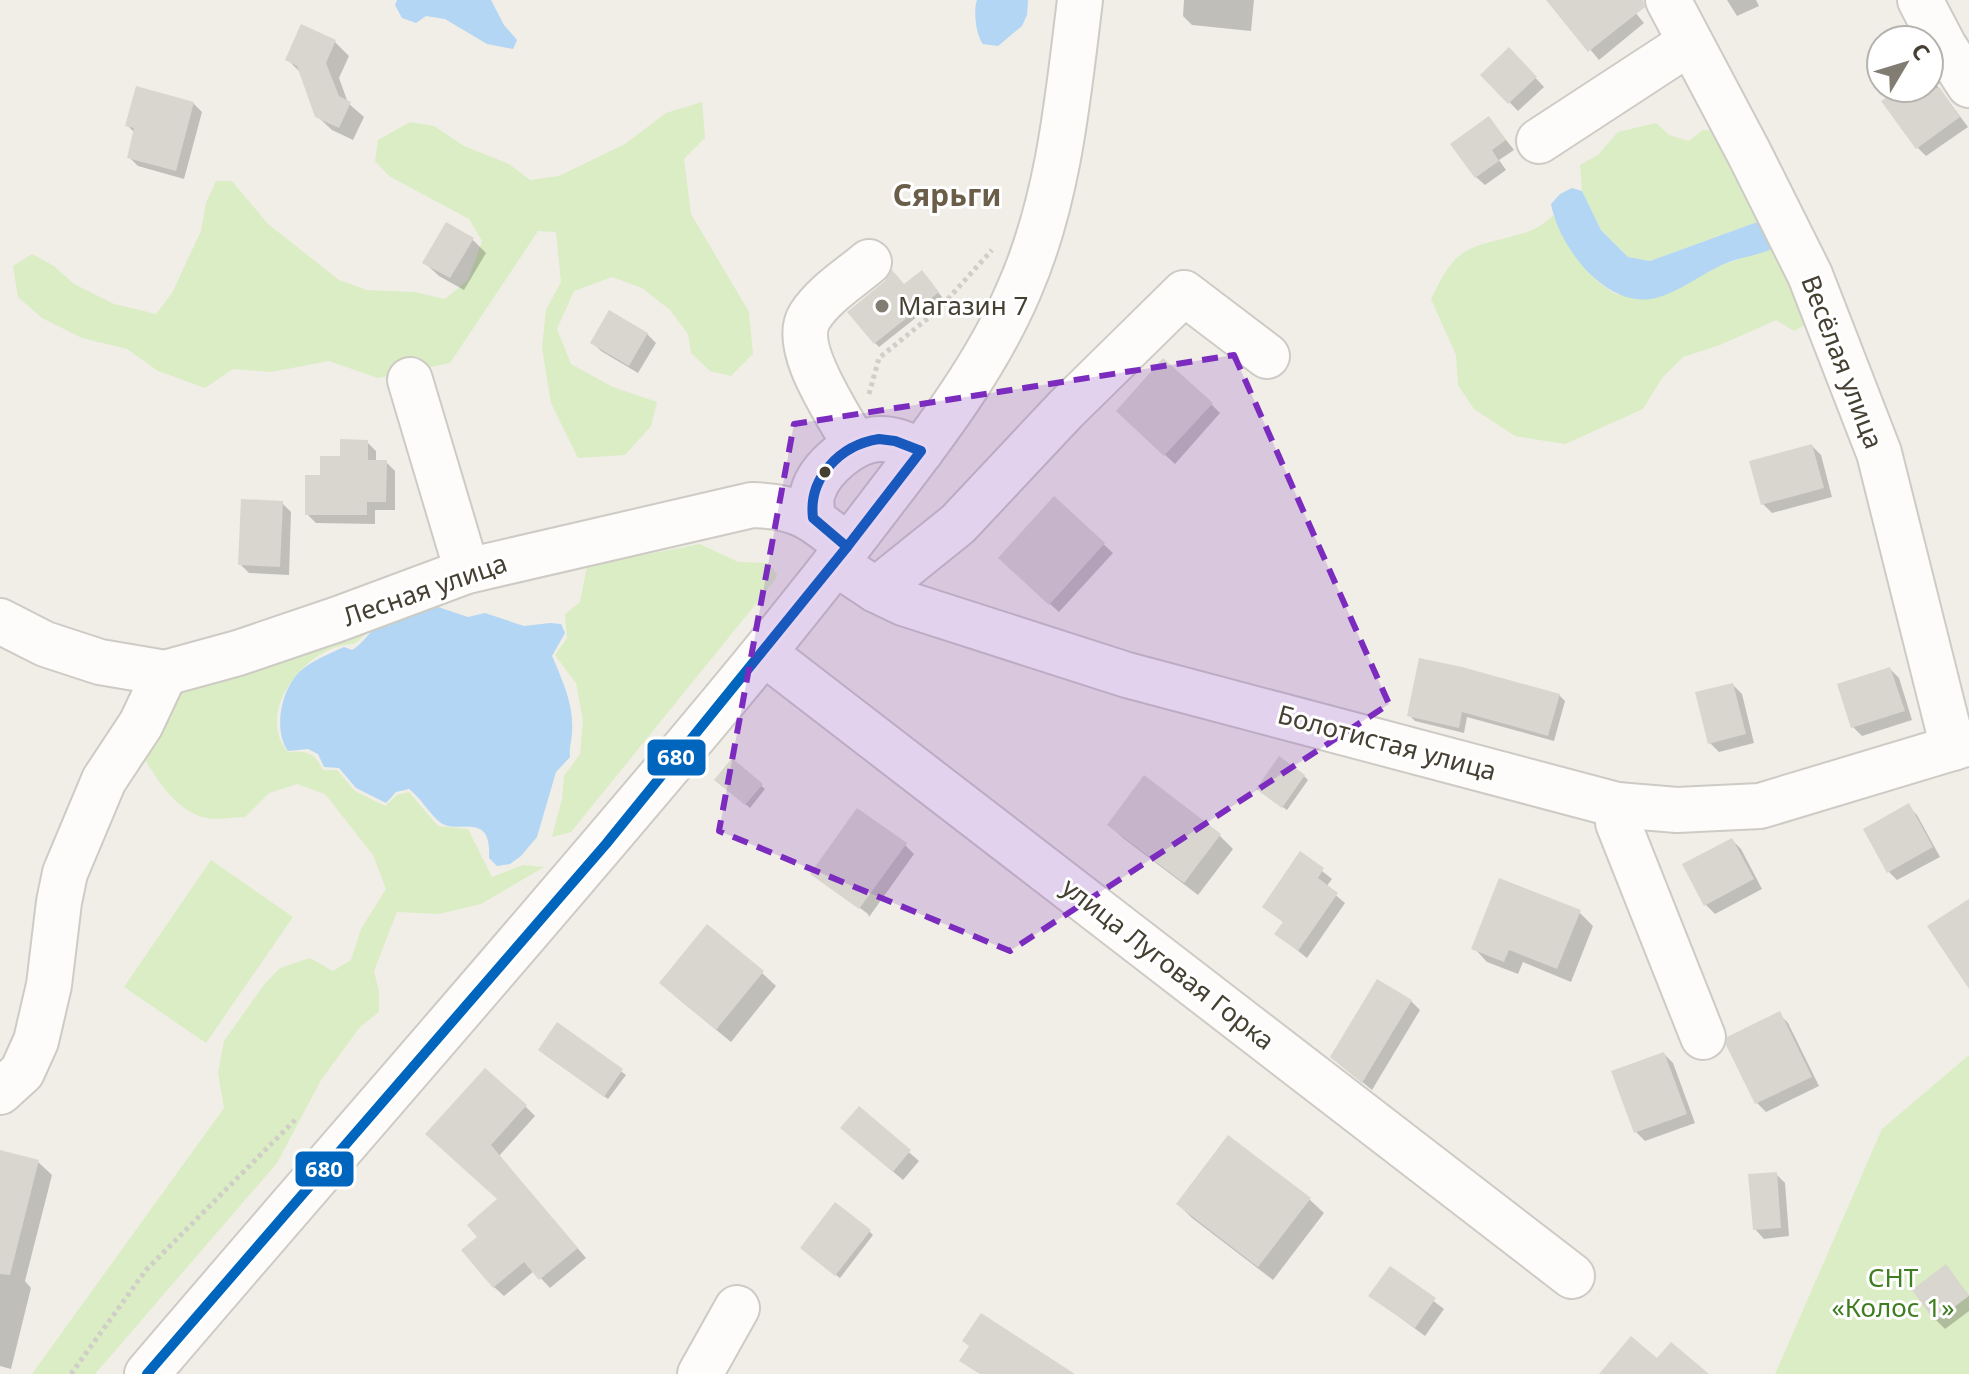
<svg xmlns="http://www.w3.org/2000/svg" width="1969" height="1374" font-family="'Noto Sans',sans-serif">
<rect width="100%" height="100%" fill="#f0eee7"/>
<g fill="#dbedc4">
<polygon points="702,102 705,138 684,159 691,214 749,312 753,354 731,376 710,371 691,353 688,334 670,310 642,288 612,277 574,291 557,329 571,364 613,387 657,402 651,426 625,455 578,458 551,403 542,348 546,310 561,282 556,232 538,231 450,363 378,378 329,361 271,372 233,369 205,388 158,371 127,349 82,338 42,318 18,297 13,266 32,254 54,266 74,284 114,304 156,314 172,293 201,231 206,203 216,181 232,181 268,224 339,280 367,290 414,292 445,299 468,280 482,241 469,219 389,176 375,161 378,140 410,122 434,126 464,146 509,164 530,180 559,176 625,144 666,113"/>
<polygon points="1656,123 1669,135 1689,141 1703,130 1719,131 1760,221 1650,261 1628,257 1601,230 1582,191 1580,165 1598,155 1618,132"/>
<path d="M1553,215L1582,263L1597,281L1615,294L1655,298L1722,265L1775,247L1807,324L1794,331L1776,320L1720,345L1683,357L1662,378L1643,409L1565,444L1515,436L1474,409L1458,385L1456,355L1431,299C1440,281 1450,259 1468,250C1496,236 1532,239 1553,215Z"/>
<polygon points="700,544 738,562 769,563 777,575 776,579 571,832 552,837 562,799 564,776 580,754 583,721 576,683 555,655 567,638 565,614 580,602 587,566"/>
<path d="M390,614L354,644C308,644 253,711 288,752C307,751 314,752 323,770H337L355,791L385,806L397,795L409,792L438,826L468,829L492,877L523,865L544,867L481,904L439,914L397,912L374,971L379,992V1012L360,1027L321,1080L277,1163L95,1374H32L224,1108L218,1073L224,1041L263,986L280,968L310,958L333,971L351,960L361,929L386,889L373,855L325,794L297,784L269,793L245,817C235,817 224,819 214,819C179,817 157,780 142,754L173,694Z"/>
<polygon points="211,860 293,917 206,1043 124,987"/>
<polygon points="1969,1055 1969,1374 1775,1374 1882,1129"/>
</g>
<g fill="#b2d6f3">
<polygon points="397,0 491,0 504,25 517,40 513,49 487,44 445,19 426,16 416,23 402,18 395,5"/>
<path d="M977,0H1028L1027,15L1022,26L998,46L983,44C976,35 973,11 977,0Z"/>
<path d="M1572,188L1582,191L1601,230L1628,257L1650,261L1760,221L1775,247C1759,256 1739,257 1722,265C1700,275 1679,292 1656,298C1606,310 1559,247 1551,204L1560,194Z"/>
<path d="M429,604L468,617L485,613L524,626L550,623L561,624L565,633L552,656C562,679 574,705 572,731C572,741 569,746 570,757L556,772L537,837L521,856L510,864L497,866L489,858C492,810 459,835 441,823C430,815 421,798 409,789L396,792L386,803L356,788L339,768L324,767L318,754L308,749L288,751C272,729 282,684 304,668C316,659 331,653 344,647L352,650C364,643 369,631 381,624C395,615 414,610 429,604Z"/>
</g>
<g fill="#0003">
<polygon points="1184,0 1254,0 1251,31 1192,25 1183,16"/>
<polygon points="1549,0 1625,0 1644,23 1599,60"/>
<polygon points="1727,0 1756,0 1759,6 1737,16"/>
<polygon points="335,42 349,56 339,78 348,103 364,117 353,140 332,130 317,116 302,74 287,59"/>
<polygon points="1509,50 1544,87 1518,111 1483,75"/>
<polygon points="1929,75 1968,127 1926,156 1918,148 1903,88 1929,88"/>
<polygon points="193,103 202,112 184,179 138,166 129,157 135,133 127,125"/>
<polygon points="1489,118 1514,150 1499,160 1506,170 1485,185 1476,177"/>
<polygon points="473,240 486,253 464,290 439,276 425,263"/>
<polygon points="925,277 942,297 879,347 875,343 904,287"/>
<polygon points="647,334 656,343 638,373 601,351 592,342"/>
<polygon points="1211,404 1220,413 1175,464 1127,420"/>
<polygon points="367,442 376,451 376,462 386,462 395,471 395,510 375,510 375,524 316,523 307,514 322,477 342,458"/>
<polygon points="1812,446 1821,455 1832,497 1772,513 1763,504"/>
<polygon points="1054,499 1113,553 1059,612 1009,567"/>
<polygon points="282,503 291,512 289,575 249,573 240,564"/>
<polygon points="1890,669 1899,678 1912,720 1862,736 1853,727"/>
<polygon points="1733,685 1742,694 1754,743 1719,752 1710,743"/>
<polygon points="1559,695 1565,701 1554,741 1467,717 1464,733 1415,721 1409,715"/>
<polygon points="732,761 765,789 750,808 720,783"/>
<polygon points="1304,776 1308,780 1287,810 1263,793"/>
<polygon points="1908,806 1917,815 1940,857 1897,880 1888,871"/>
<polygon points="1109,825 1219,835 1233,849 1198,895 1123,838"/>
<polygon points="1732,840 1741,849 1762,889 1715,914 1706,905"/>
<polygon points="905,845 914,854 869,917 868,914 820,878"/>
<polygon points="1301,854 1332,879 1326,887 1345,903 1307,958 1277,934 1284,923 1264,906"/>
<polygon points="1579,912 1593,926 1571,982 1523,962 1518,974 1487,962 1474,948"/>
<polygon points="762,973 776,986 731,1042 675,996"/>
<polygon points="1411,1001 1420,1010 1372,1090 1332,1057"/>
<polygon points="1779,1014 1788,1023 1819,1086 1766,1112 1757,1103"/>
<polygon points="557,1025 626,1075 608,1099 544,1054"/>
<polygon points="1664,1054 1673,1063 1695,1123 1645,1141 1636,1132"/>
<polygon points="525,1106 535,1116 499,1156 586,1258 550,1288 534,1271 504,1296 494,1287 480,1237 500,1199 438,1144"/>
<polygon points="859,1109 919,1161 903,1180 852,1137"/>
<polygon points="1229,1138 1310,1200 1324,1213 1273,1280 1192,1218 1178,1204"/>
<polygon points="0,1158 38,1162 52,1175 25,1281 31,1288 11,1369 0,1366"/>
<polygon points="1776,1174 1785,1183 1789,1236 1764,1239 1755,1229"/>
<polygon points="869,1231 873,1235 840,1278 806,1252"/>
<polygon points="1390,1268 1444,1309 1425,1336 1371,1296"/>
<polygon points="1954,1276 1969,1296 1969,1311 1945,1329 1936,1320"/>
</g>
<g fill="#d9d6cf">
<polygon points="1546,0 1643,0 1645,7 1588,52"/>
<polygon points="301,24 336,40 326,63 339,96 351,102 339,128 315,117 297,66 285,60"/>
<polygon points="1509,47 1537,77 1508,104 1480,75"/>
<polygon points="136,86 194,102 176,171 127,158 134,128 125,126"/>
<polygon points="1900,88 1940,88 1960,117 1916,149 1881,101"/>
<polygon points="1489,116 1506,140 1492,150 1499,161 1475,178 1450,144"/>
<polygon points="446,222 474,238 450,278 422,263"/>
<polygon points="892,270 904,284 922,270 939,292 874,344 847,312 885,281"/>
<polygon points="609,310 648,333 629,366 590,343"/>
<polygon points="1163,358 1213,403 1164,456 1116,411"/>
<polygon points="340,439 368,440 368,460 387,460 386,502 367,502 367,515 305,515 305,475 320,475 320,456 340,456"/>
<polygon points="1812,444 1824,488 1761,505 1749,461"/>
<polygon points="1054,496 1105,543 1049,605 998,558"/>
<polygon points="241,499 283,501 280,567 238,565"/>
<polygon points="1419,658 1462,667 1560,694 1548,736 1462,712 1459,728 1407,716"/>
<polygon points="1890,667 1905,711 1851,728 1837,684"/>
<polygon points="1733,683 1746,734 1708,744 1695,692"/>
<polygon points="1279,756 1305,775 1282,808 1256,789"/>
<polygon points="732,758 763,784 745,805 714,780"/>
<polygon points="1144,775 1221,834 1184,883 1107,825"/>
<polygon points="1909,803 1933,847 1887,873 1863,829"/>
<polygon points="857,808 907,843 859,909 810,874"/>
<polygon points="1732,838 1754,879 1704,906 1682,864"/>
<polygon points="1300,851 1324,868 1318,878 1338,893 1298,951 1274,934 1283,922 1262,907"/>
<polygon points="1499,878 1581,910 1557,969 1509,950 1504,962 1471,949"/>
<polygon points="1969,899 1969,989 1927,926"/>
<polygon points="707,924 764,971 716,1030 659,983"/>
<polygon points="1377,979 1412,1000 1362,1083 1330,1057"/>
<polygon points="1780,1011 1812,1077 1755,1104 1726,1045 1727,1037"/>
<polygon points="557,1022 623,1069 604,1097 538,1050"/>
<polygon points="1664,1052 1687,1114 1634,1133 1611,1071"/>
<polygon points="485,1068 527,1105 491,1145 578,1248 539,1280 524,1262 493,1288 461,1250 477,1237 467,1225 497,1199 425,1134"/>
<polygon points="859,1106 911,1150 893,1172 840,1128"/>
<polygon points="1228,1135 1311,1198 1258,1267 1176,1204"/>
<polygon points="0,1150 39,1160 10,1275 0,1274"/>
<polygon points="1777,1172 1781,1228 1753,1230 1748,1174"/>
<polygon points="835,1202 871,1230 835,1276 800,1248"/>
<polygon points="1946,1264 1969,1296 1935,1321 1912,1290"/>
<polygon points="1390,1266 1436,1298 1415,1328 1368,1296"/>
<polygon points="981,1313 1075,1374 980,1374 959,1361 969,1346 962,1341"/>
<polygon points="1631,1336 1657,1358 1671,1342 1709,1374 1599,1374"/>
</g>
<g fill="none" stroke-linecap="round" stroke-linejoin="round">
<defs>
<g id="minor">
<polyline points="1668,0 1749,153 1810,275 1879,453 1953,748"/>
<polyline points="1920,0 1944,46 1969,85"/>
<polyline points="1539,141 1689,43"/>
<polyline points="410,380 467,571"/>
<path d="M855,445C839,415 790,347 810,316C824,294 849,279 869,262"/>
<path d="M813,518C812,510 810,500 813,492C820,468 853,440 879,439C894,438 907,445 921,451"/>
<polyline points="835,563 876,590 903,603 1127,675 1617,805 1677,810 1760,806 1969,743"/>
<polyline points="876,590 958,524 1065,410 1184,293 1267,356"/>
<path d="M0,621L45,644L100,662L165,673L238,653L338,619L467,571L752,505C799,506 813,518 848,547"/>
<polyline points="764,653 1572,1276"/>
<polyline points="1617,805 1618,823 1703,1037"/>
<polyline points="0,1092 22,1072 36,1041 49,985 59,902 65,873 104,780 141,724 165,673"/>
<path d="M147,1374C338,1150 533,930 722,703C778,636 833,567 886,497C936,432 987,365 1019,290C1059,199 1068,97 1080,0"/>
<polyline points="700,1374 737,1308"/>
</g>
</defs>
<use href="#minor" stroke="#cecbc5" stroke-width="48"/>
<g stroke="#d1cec8" stroke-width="5" stroke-dasharray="4 4" stroke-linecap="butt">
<polyline points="869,394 879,358 938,310 992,250"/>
<polyline points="71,1374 146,1270 295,1120"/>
</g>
<use href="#minor" stroke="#fdfcfb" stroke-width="44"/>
<defs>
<g id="bus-1">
<path d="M879,439L895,441L921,451L847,547L813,518C808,478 840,445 879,439Z"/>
<polyline points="147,1374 606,844 847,547"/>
</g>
</defs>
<use href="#bus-1" stroke="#fff" stroke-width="16"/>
<use href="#bus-1" stroke="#0065bd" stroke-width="10"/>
</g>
<path fill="#7b2cbf" fill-opacity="0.2" stroke="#7b2cbf" stroke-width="6" stroke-dasharray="16 10" stroke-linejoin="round" d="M1234,355L1389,704L1010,951L719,831L794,424Z"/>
<circle fill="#827d72" stroke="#fff" stroke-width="3" cx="882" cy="306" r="8"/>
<circle fill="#464033" stroke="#fff" stroke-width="3" cx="825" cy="472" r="7"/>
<g text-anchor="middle" stroke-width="6" stroke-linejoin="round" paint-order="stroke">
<g font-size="26" fill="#464033" stroke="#fff" text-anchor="start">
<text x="898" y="315">Магазин 7</text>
</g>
<g font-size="26" fill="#464033" stroke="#fff">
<text transform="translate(1842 362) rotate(69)" y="9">Весёлая улица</text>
<text transform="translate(425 590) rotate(-19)" y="9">Лесная улица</text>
<text transform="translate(1387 743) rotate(15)" y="9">Болотистая улица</text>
<text transform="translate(1168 964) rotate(38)" y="9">улица Луговая Горка</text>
</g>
<g font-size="26" fill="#3e7e20" stroke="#fff">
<text x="1893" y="1287">СНТ<tspan x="1893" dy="30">«Колос 1»</tspan></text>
</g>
<g font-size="30" font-weight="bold" fill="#6a5e49" stroke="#fff">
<text x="947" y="206">Сярьги</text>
</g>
</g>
<g stroke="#fff" stroke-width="3">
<rect x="646" y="738" width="61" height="39" rx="8" fill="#0065bd"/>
<rect x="294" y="1150" width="61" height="38" rx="8" fill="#0065bd"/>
</g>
<g font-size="22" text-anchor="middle" font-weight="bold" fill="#fff">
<text x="676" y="765">680</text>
<text x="324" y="1177">680</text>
</g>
<g transform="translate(1905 64) rotate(52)"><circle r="38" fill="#ffffff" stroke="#b5b3ad" stroke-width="2"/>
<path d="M0-6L14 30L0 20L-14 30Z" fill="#827d72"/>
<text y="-12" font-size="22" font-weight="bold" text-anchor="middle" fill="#464033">С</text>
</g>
</svg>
